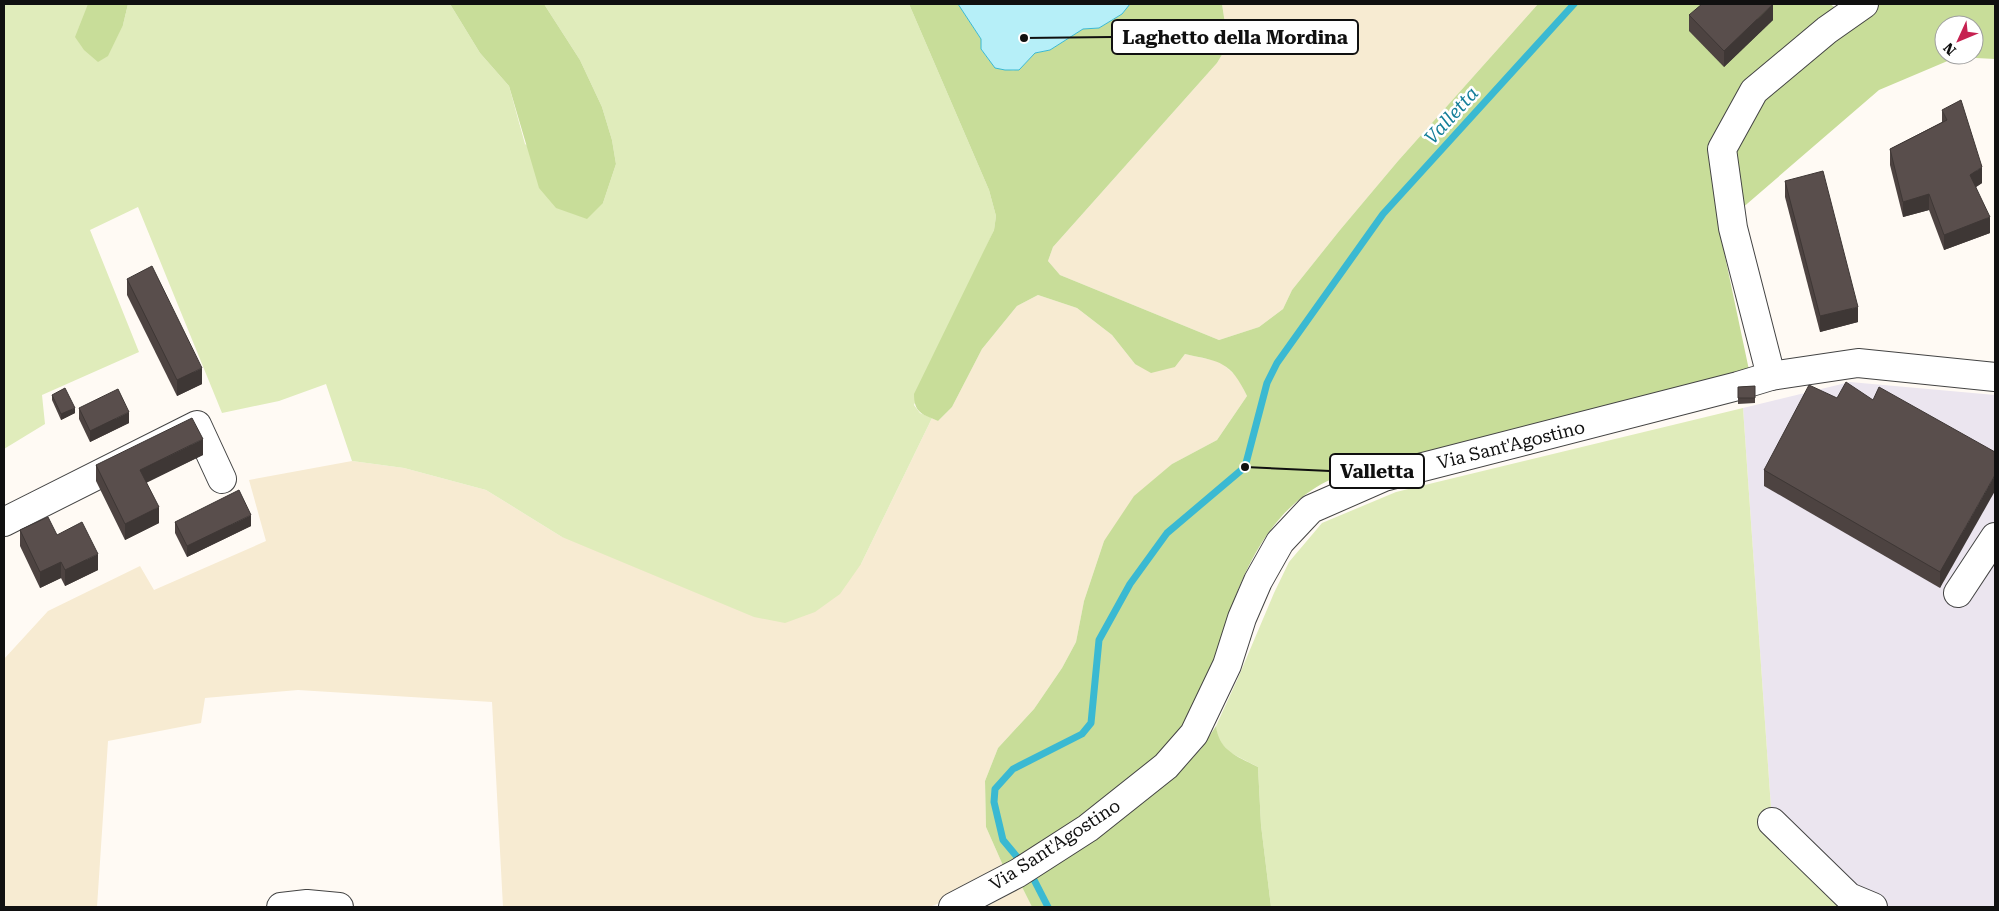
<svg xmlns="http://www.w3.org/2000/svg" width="1999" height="911" font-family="'Roboto Serif',serif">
<rect width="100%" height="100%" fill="#fffaf4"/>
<polygon fill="#ebe5ef" points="1850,382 1995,395 1995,907 1873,907 1772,822 1743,408"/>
<g fill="#f7ebd2">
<polygon points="1222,4 1538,4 1398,161 1340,230 1292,290 1283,309 1259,327 1219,340 1060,275 1048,261 1053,247 1217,63 1226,48 1226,30"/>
<polygon points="1038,295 1077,308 1112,335 1135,364 1175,367 1185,354 1221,362 1238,378 1247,396 1217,440 1172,464 1104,541 1084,601 1076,642 1062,668 1034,709 998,748 985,781 986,827 1005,870 935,905 928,907 503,907 492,702 298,690 205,698 201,723 108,741 97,907 4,907 4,659 48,611 140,566 154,590 266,541 249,480 352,461 404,468 486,490 562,537 861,564 932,418 938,421 952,407 982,349 1017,306"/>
<polygon points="1022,887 1032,907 986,907"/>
</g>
<g fill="#e0ecbb">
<polygon points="4,4 88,4 88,6 123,25 128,4 450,4 480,53 509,86 525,144 603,203 616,164 612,140 602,107 580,60 544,4 909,4 989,190 996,216 994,230 914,405 920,413 932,418 861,564 840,594 815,612 785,623 754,617 562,537 486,490 404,468 352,461 326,384 279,401 222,413 138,207 90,230 139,352 42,395 45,424 4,449"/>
<polygon points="1743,408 1772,822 1849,897 1839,907 1271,907 1261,825 1258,767 1229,752 1217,738 1216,726 1238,678 1274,593 1289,562 1322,523 1396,492"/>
</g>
<g fill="#c8dd99" fill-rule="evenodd">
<polygon points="88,4 128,4 123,25 108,56 98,62 84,50 75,37"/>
<polygon points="450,4 544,4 580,60 602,107 612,140 616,164 603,203 587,219 556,208 539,188 509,86 480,53"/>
<path d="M909,4H958L981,39V49C994,67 996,71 1019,70L1035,53L1050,50L1083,29L1099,28L1122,14L1130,4H1222L1226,30V48L1217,63L1053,247L1048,261L1060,275L1219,340L1259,327L1283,309L1292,290L1340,230L1398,161L1538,4H1830L1839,10L1847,4H1995V59L1957,57L1879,90L1719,228L1749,370L1405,457C1377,465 1336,473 1312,490C1261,524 1239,582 1221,638C1212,665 1202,703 1185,726C1141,784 1066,830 1005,870L986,827L985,781L998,748L1034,709L1062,668L1076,642L1084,601L1104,541L1134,496L1172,464L1217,440L1247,396C1230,361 1221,362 1185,354L1175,367L1151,373L1135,364L1112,335L1077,308L1038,295L1017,306L982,349L952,407L938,421C922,414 914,413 914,394L994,230L996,216L989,190ZM1944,25H1974V55H1944Z"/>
<path d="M1216,726C1219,751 1237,756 1258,767L1261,825L1271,907H1032L1022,887L1104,833L1160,789L1201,749Z"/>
</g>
<polygon fill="#b6eff8" stroke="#3ab9d2" points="958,4 1130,4 1122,14 1099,28 1083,29 1050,50 1035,53 1019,70 1005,70 995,68 981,49 981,39"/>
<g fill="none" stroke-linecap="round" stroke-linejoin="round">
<g stroke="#3ab9d2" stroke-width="7">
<polyline points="1023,864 1003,840 994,802 995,789 1013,769 1082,734 1091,723 1099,640 1130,584 1167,533 1245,467 1267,383 1277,363 1383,214 1574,4"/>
<polyline points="1030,872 1048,907"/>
</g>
<defs>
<g id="minor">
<polyline points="1771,376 1733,228 1722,149 1754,91 1827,30 1864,4"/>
<polyline points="4,522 197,425 222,479"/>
<polyline points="1958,593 1995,537"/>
<polyline points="1772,822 1849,897 1873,907"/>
<polyline points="281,907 307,904 339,907"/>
<polyline points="953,907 1018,873 1088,828 1166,766 1194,734 1227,665 1242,618 1258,581 1280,542 1311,509 1384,477 1738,386 1771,376 1858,363 1995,377"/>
</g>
</defs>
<use href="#minor" stroke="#434343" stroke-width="30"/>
<use href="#minor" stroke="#fff" stroke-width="28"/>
</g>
<g fill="#4d4341">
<polygon points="1689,15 1773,20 1724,67 1689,31"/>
<polygon points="1942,110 1982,183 1976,187 1990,233 1944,250 1929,210 1903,217 1890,165 1890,149 1942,122"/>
<polygon points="1785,181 1858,322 1820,332 1785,197"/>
<polygon points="127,279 202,384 177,396 127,295"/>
<polygon points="1755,386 1755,403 1738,404 1738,387"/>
<polygon points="52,395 75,413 61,420 52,400"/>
<polygon points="1837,398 1873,400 1995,452 1940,588 1764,486 1764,470"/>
<polygon points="79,408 129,423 90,442 79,419"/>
<polygon points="203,455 146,482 159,523 125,540 96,481 96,465"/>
<polygon points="175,522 251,526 187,557 175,533"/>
<polygon points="20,530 57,535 98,570 65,586 61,578 40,588 20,546"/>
</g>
<g fill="#3e3735">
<polygon points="1773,4 1773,20 1724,67 1724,51"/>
<polygon points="1982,167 1982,183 1970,191 1970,175"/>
<polygon points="1929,194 1929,210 1903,217 1903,202"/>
<polygon points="1990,217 1990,233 1944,250 1944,235"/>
<polygon points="1858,307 1858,322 1820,332 1820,316"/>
<polygon points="202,368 202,384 177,396 177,380"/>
<polygon points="75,408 75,413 61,420 61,414"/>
<polygon points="129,412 129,423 90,442 90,431"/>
<polygon points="203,439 203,455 140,486 140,470"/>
<polygon points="1995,475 1995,491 1940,588 1940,572"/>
<polygon points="159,507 159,523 125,540 125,524"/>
<polygon points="251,515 251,526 187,557 187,546"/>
<polygon points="98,554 98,570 65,586 65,570"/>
<polygon points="61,562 61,578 40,588 40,572"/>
</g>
<g fill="#594e4c" stroke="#3e3735">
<polygon points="1702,4 1773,4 1724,51 1689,15"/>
<polygon points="1961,100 1982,167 1970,175 1990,217 1944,235 1929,194 1903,202 1890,149 1947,120 1942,110"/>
<polygon points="1823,171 1858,307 1820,316 1785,181"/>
<polygon points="152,266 202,368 177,380 127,279"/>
<polygon points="1846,382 1873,400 1879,387 1995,452 1995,475 1940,572 1764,470 1809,385 1837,398"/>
<polygon points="1755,386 1755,398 1738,398 1738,387"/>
<polygon points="65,388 75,408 61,414 52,395"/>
<polygon points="118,389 129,412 90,431 79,408"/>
<polygon points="192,418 203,439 140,470 159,507 125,524 96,465"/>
<polygon points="239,490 251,515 187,546 175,522"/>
<polygon points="48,517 57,535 82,522 98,554 65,570 61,562 40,572 20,530"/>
</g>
<g text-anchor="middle" stroke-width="5" stroke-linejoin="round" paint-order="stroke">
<g font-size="18" fill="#101010" stroke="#fff">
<text transform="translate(1511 445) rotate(-14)" y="6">Via Sant'Agostino</text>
<text transform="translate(1055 845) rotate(-33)" y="6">Via Sant'Agostino</text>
</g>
<g font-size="19" font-style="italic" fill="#147e99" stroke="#fff">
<text transform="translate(1451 115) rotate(-48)" y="7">Valletta</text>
</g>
</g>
<path fill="none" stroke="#101010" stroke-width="2" d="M1024 38L1112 37M1245 467L1330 471"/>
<g fill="#101010" stroke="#fff" stroke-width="2">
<circle cx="1024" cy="38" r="5"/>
<circle cx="1245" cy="467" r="5"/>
</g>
<g fill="#fff" stroke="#101010" stroke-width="2">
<rect x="1112" y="20" width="246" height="34" rx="5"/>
<rect x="1330" y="454" width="94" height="34" rx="5"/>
</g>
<g font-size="19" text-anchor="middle" font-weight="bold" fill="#101010">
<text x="1235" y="44">Laghetto della Mordina</text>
<text x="1377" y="478">Valletta</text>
</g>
<rect width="1999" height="911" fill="none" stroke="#101010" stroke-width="10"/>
<g transform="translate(1959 40) rotate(226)"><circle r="24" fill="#ffffff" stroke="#9f9f9f"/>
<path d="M0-4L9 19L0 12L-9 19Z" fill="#c62251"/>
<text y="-8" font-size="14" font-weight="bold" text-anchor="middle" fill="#101010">N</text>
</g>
</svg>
